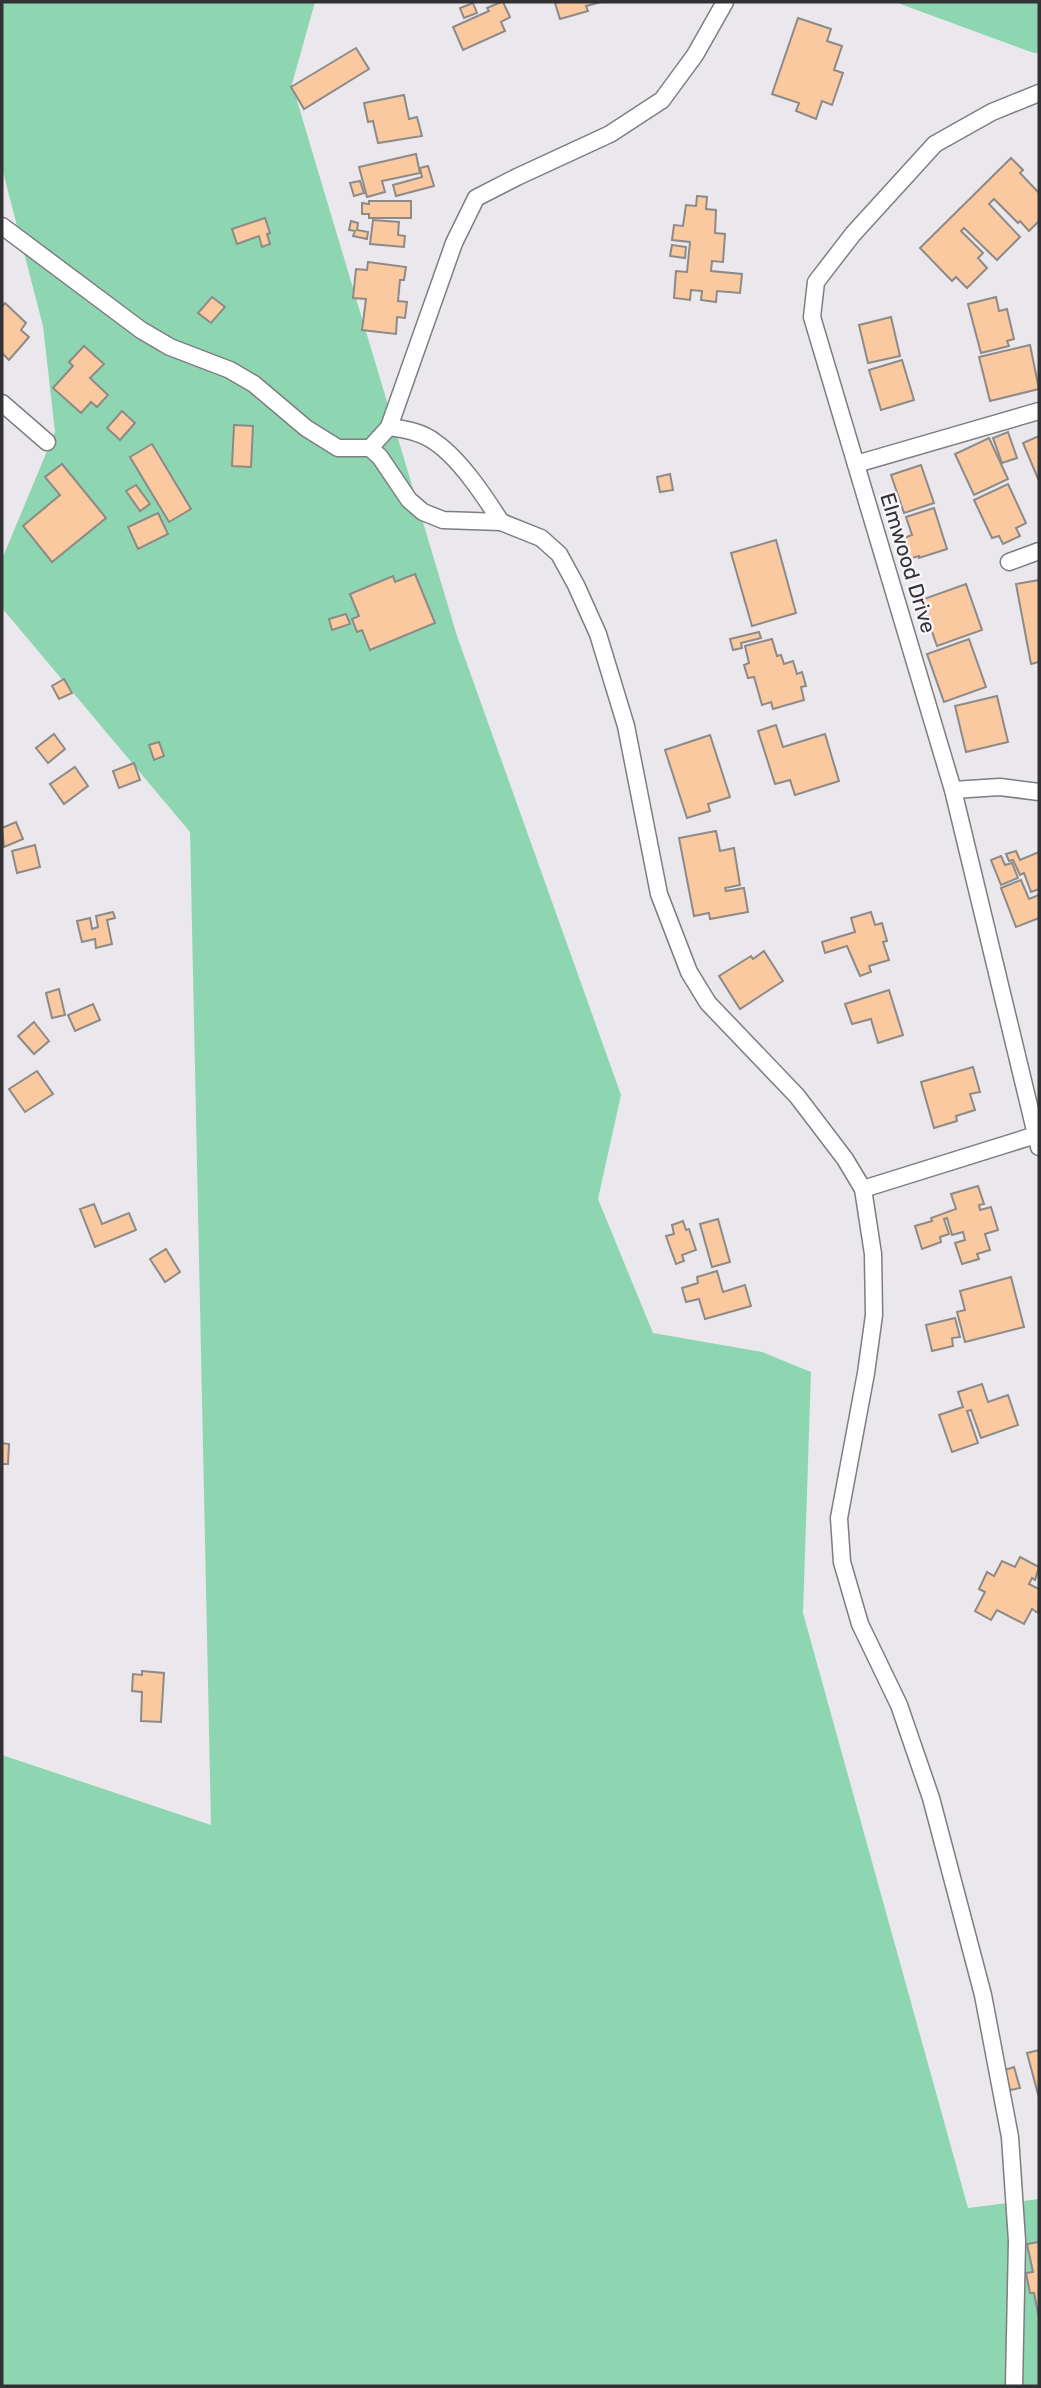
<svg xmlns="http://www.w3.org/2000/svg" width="1041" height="2388" font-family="Rubik,sans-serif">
<rect width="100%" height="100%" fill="#eae8ec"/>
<g fill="#8dd6b1">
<polygon points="2,2 315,2 292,84 457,636 621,1095 598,1199 653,1333 762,1352 811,1372 803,1613 968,2208 1039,2199 1039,2386 2,2386 2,1755 211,1825 190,832 2,608 2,559 55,432 43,326 2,168"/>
<polygon points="895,2 1039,2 1039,53 1034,53"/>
</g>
<g fill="#fac9a0" stroke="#8d8a87" stroke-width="2">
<polygon points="501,2 503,2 510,17 501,22 505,31 463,50 453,27 489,11 487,8"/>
<polygon points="561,2 601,2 586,6 588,11 560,19 555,3"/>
<polygon points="473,3 477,13 464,18 460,8"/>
<polygon points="798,18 831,29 827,41 842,46 834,70 843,73 832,105 822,101 816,119 796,111 799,103 772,94"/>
<polygon points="356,48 369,69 304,109 291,87"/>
<polygon points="404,95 409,119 417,117 422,136 378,143 373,121 368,122 364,103"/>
<polygon points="416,154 420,173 382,181 385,192 367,197 359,167"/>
<polygon points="1011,158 1023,170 1020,173 1039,193 1039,221 1029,231 1020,221 1018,223 994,199 989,204 1020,237 997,260 964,228 961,231 983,253 978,258 987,268 967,288 956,277 952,281 920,248"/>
<polygon points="428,166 434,186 396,196 393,185 422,177 420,168"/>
<polygon points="360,181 364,193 354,196 350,183"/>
<polygon points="697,196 707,197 706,209 716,210 715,233 725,234 723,262 712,261 711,271 742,274 740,293 717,291 716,302 701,300 702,291 691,290 690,300 674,298 676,271 687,272 690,242 672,240 674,225 683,226 686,205 696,206"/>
<polygon points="369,201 411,201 411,218 369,218 369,214 362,214 362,203 369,204"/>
<polygon points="265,218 270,233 267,234 270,244 262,247 259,236 237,244 232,229"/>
<polygon points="373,220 399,222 398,235 405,236 404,247 370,244"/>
<polygon points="351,221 358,223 357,230 368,232 367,239 353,236 355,231 349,230"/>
<polygon points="672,245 686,247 685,258 670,256"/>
<polygon points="368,262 406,267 404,280 400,280 398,301 407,302 405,318 397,317 396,334 362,330 366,299 353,298 356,269 367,270"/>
<polygon points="212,297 225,307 211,323 198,313"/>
<polygon points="996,297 999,311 1007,309 1014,339 1007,341 1009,346 981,353 968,304"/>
<polygon points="5,303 26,323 21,330 29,337 9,360 2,353 2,307"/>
<polygon points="891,317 900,356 868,363 859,325"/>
<polygon points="1030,345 1039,389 990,401 979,357"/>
<polygon points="84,346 104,364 90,378 108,395 97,407 91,402 81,413 53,388 73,366 69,362"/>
<polygon points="902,360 914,400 881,410 869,370"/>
<polygon points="122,411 135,423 120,440 107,428"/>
<polygon points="234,425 253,426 251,467 232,466"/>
<polygon points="1008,432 1017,458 1002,463 993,438"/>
<polygon points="1039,436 1039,481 1023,443"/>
<polygon points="989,438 1008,479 974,495 955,454"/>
<polygon points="152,444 191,509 169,522 130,457"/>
<polygon points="62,464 106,518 52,562 23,526 60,495 45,477"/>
<polygon points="921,465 934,503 904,513 891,475"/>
<polygon points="670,474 673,490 660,492 657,477"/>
<polygon points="1008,484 1026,523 1016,528 1020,536 1003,544 999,536 992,538 974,500"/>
<polygon points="136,485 150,504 140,511 126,491"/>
<polygon points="934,508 947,549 919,558 919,556 908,559 901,539 912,535 906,517"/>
<polygon points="158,513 168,534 138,549 128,527"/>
<polygon points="776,540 796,613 752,626 731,553"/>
<polygon points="415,574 435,623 370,650 362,630 357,632 352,619 359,616 350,594 393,576 395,582"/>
<polygon points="1039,580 1039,662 1031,664 1016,584"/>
<polygon points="966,584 982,630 937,646 921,600"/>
<polygon points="346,614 350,624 332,630 329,619"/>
<polygon points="759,632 761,638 741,643 742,648 733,650 730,639"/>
<polygon points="772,639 777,656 781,655 784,664 793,661 797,674 802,672 806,686 801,687 804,700 773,709 771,702 762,705 754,677 748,678 744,665 749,663 745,646"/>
<polygon points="969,639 986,687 944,702 927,654"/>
<polygon points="64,679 72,693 59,699 52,686"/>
<polygon points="997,696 1008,742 966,752 955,706"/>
<polygon points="776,725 783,747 825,734 839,781 795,795 790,780 775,784 758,731"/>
<polygon points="54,734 65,749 48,763 36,748"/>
<polygon points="710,735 730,797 708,804 710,811 687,818 665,750"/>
<polygon points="159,742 164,756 154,760 149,745"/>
<polygon points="134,763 140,780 119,788 113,771"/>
<polygon points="75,767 88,786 64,804 50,784"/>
<polygon points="16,822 23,839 4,847 2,828"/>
<polygon points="716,831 720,851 734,848 740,885 725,888 726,891 744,888 748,912 710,919 709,913 694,916 679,838"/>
<polygon points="35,845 40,867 17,873 12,851"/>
<polygon points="1016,851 1020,860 1039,852 1039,889 1031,892 1024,873 1020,875 1013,860 1009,861 1006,854"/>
<polygon points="1001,856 1005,865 1012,863 1018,878 1001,885 991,860"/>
<polygon points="1021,880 1029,899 1039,895 1039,918 1016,927 1001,888"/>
<polygon points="113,912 115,918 107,920 112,944 96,948 95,939 82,942 77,921 90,918 92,929 98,927 96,916"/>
<polygon points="871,912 875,925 882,923 887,941 883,942 889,960 869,966 871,972 860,976 847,946 825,953 822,942 855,932 851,918"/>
<polygon points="764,951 783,981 740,1009 719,976 751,956 753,959"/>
<polygon points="59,989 65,1015 52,1018 46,993"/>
<polygon points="889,990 903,1035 878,1043 871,1019 852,1024 845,1004"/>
<polygon points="93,1004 100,1020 75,1031 68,1015"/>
<polygon points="34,1022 49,1041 34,1054 18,1036"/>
<polygon points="973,1067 980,1092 970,1094 975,1110 956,1116 957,1121 934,1128 921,1082"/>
<polygon points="37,1071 53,1094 25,1112 9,1089"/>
<polygon points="978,1186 984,1204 979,1205 980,1210 991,1207 998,1230 985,1234 990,1250 977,1254 979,1259 962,1264 955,1243 965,1240 963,1232 952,1235 947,1218 944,1219 949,1234 940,1237 941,1242 922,1249 915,1226 932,1221 931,1218 956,1209 951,1194"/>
<polygon points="94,1204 102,1224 129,1213 136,1230 95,1247 80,1209"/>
<polygon points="718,1219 730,1262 712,1267 700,1224"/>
<polygon points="683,1221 686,1230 689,1229 696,1250 682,1255 684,1261 676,1264 666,1236 674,1234 672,1225"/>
<polygon points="166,1249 180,1272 165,1282 150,1259"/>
<polygon points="717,1271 723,1292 745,1285 751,1306 705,1319 699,1299 686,1302 682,1288 698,1283 697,1277"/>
<polygon points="1011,1277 1024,1327 965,1342 957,1312 965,1310 960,1291"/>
<polygon points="955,1318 960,1337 952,1338 953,1346 932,1351 926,1325"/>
<polygon points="982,1384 988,1402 1008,1395 1018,1425 981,1438 971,1410 967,1411 978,1443 952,1452 939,1415 963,1407 958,1392"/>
<polygon points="2,1443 9,1444 8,1464 2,1464"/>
<polygon points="1020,1557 1039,1567 1035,1580 1032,1578 1029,1584 1039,1589 1038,1613 1032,1609 1024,1624 997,1610 991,1620 975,1611 985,1592 979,1589 987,1572 994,1576 1002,1561 1015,1567"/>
<polygon points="142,1671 164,1673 161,1722 141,1721 142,1692 132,1691 133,1674 142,1675"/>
<polygon points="1039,2050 1039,2098 1027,2053"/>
<polygon points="1014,2067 1020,2088 1010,2090 1005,2070"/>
<polygon points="1039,2242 1039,2318 1034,2293 1030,2293 1026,2273 1033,2272 1027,2244"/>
</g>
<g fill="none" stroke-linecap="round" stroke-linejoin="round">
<defs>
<g id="street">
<polyline points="1039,93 992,112 935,144 853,234 816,282 812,317 953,790 1039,1147"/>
<polyline points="2,226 141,330 170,347 230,370 254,384 306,428 338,448 370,448 380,457 409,500 423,512 443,520 501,522 541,538 559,554 576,585 598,634 626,726 659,894 689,972 708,1003 797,1096 845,1159 863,1189 873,1254 874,1315 866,1373 839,1518 842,1562 860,1624 899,1705 931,1798 983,1995 1010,2137 1017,2241 1014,2386"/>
<polyline points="2,403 47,442"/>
<path d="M389,427C405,429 422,432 435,442C460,459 485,497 501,522"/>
<polyline points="370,448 389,427 454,243 476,198 517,177 610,134 662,100 695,55 725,2"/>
<polyline points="856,464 1039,411"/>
<polyline points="1009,562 1039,551"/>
<polyline points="953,790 1000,787 1039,792"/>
<polyline points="863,1189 1036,1135"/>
</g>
</defs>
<use href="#street" stroke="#7e7d81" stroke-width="19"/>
<use href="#street" stroke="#fff" stroke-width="16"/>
</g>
<g text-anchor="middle" stroke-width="5" stroke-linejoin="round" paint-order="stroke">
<g font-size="21" fill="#323133" stroke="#f7f5fa">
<text transform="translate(908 563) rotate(73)" y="7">Elmwood Drive</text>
</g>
</g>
<rect width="1041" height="2388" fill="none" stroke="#323133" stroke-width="7"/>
</svg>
